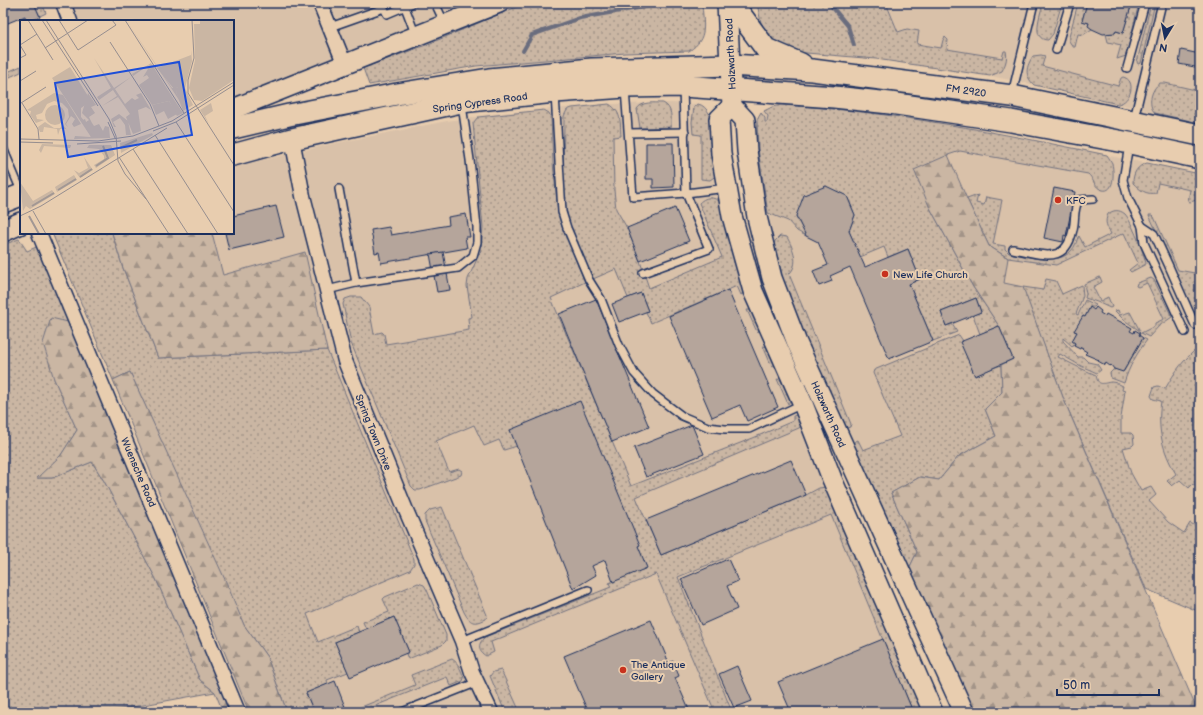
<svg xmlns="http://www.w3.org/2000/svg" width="1203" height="715" font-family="'Balsamiq Sans',sans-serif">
<defs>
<pattern id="grass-dots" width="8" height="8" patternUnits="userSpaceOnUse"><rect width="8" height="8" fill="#cab6a3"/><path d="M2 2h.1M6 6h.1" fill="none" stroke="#a39488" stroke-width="1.8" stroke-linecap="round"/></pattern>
<pattern id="forest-firs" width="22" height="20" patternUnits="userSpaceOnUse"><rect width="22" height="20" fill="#cab6a3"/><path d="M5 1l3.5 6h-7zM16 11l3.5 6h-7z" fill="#a39488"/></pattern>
</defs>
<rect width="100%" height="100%" fill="#e8cdaf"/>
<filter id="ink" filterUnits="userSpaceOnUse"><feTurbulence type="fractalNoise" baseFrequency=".025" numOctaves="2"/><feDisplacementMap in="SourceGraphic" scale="8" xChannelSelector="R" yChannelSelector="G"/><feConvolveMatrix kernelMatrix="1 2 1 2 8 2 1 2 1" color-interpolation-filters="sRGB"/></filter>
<g filter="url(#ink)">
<g fill="#d9c1a9">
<polygon points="70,3 484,3 233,100 233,21 78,21"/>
<polygon points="757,3 1200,3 1200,123 1041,86 970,72 876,59 795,52"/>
<polygon points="670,103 700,104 706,109 710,115 725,220 923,712 249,712 52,233 233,233 233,167 331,144 447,121 504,113 614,104"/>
<polygon points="781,105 878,114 949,124 1200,174 1200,612 1146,589 1064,400 875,501 795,313 785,283 775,249 766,203 758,149 757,124 761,113 765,110"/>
</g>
<g fill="url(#grass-dots)" stroke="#727280">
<polygon points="34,3 42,3 46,13 40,16"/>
<path d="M526,3H702C703,24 709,38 689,51L625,53L476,66L369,85L363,68L426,45Z"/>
<path d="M757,3H886L898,32L907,29L919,31L917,44L941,48L943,40L945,37L948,40L947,49L1002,58L1004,51H1006C1008,59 1005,65 1002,71L990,76L876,59L795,52L776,45L762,28Z"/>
<path d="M1043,3H1062L1053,34L1048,40C1030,40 1041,13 1043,3Z"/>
<polygon points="1078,3 1087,3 1082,21 1089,23 1089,26 1092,29 1083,35 1078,34 1075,47 1073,47 1069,41 1069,37"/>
<polygon points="1132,3 1139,3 1127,52 1126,56 1117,59 1121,45 1108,42 1106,34 1115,33 1116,31 1123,33"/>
<polygon points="1151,3 1155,3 1141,63 1138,64 1137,62"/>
<path d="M1041,55L1045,56L1042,66L1118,86L1121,78L1123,77C1137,80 1131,102 1118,104L1034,85C1024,75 1026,67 1033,56Z"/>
<polygon points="21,66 21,72 3,80 3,74"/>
<path d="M1160,83H1165L1200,91V123L1155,113C1147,105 1151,89 1160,83Z"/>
<path d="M663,103C673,108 671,118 671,127L640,128L637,109C642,101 654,103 663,103Z"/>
<path d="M609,104C622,112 620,122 621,136L613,137L614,190L616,209L627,228L640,261L649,288L722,257L699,203C707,195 715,197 723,204L744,293L741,295L737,286L651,323L646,312L648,311L641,293L628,298L616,269L593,279C583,260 572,240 568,219C561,186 564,150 564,116L567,110L572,108Z"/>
<path d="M698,104C719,108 716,159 717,175L710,180L701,179V135L693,134L692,122L694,107Z"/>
<path d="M781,105C892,111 999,133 1107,155C1109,158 1111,161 1112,163C1114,172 1115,196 1100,189C1094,186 1093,178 1088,174L960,151L948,155L929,206L973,287L999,326L980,334L973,315L981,312L976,298L941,312L946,326L952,324L957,332L933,341L909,284L920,279L908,249L888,257L884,247L860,257L849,231L855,215L847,196L796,216L806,236L797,231L788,221L768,213L758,149L757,120L761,113L765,118V122H767L768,116L764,111L772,107Z"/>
<path d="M544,110L549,113L551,118L553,163L558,212L569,243L585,282L551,298L631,486L753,438L793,421V416L797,415L802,424L799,428L636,497L661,555L806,495L819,488L826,487L923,712H913L831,515L678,577L732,712H715L656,574L491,642L494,652L486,656C477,651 478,643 485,637L611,587L609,583L646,568L638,546L639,545L517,446L504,450L499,440L484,446L474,425L436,441L449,472L459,469L462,471L461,475L420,490H415L411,486L351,343L343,304L345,299L351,297H361L369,307L374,334L382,332L384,334L386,344L469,330L468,318L472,317L467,286L468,279L481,250L483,227L473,123L478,117Z"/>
<path d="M1147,163L1200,174V199L1190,202L1188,201L1190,190L1158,183L1156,193C1146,195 1140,190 1133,183C1133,173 1137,166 1147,163Z"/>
<path d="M978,195L976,203L984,205L986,197L1002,200L993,244L1005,246V249L1009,253C1032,257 1070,271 1078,237L1079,236L1085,247L1111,234C1107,226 1104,223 1108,214C1113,210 1119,209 1125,214C1131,220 1145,256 1146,264L1131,272L1129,270L1138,263L1124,233L1056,265L1008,258L989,246L967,199Z"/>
<polygon points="1149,215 1152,215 1154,217 1178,270 1200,274 1200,313 1195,312 1193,310"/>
<polygon points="52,233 112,233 123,268 158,358 327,350 414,559 414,564 410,570 307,614 318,642 357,626 359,632 335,642 348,672 327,680 328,684 306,693 314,712 287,712 267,657 244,625 130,372 113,380"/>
<path d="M780,236L787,237C793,248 800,264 789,274L851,424L850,427L847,428L843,426C818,369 787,305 774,245L775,241Z"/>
<polygon points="19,239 27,251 41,245 72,323 54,379 77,430 61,455 38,478 52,478 92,462 104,481 156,579 200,680 215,692 105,712 3,712 3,245"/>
<polygon points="1100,277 1102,282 1093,287 1100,301 1108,297 1112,307 1110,308 1097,302 1085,298 1086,294 1084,284"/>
<polygon points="1151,278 1154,280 1172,317 1159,326 1149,337 1141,333 1155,326 1155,323 1164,319 1147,283 1138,287 1136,286 1137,283"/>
<path d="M1046,279L1056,281L1062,294L1082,285L1083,296L1076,314L1078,315L1085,300L1096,305L1094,307H1090L1085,317L1083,316L1075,331L1077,332L1072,341L1075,343L1072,346L1063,338V341L1078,357H1083L1088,362L1097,364L1101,370L1097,373L1081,366L1060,354L1058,357L1080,368L1096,375C1098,387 1103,383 1111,382C1115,382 1119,384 1123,386L1122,390L1125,391L1121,418V433H1131L1133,435L1134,444L1132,446L1123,448L1131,473L1141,491L1151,487L1156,495L1149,501L1168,522L1184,533L1190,523L1200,528V533L1198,539L1200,540V612L1146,589L1064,400L1024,291L1023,287L1043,290Z"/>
<polygon points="747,310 753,310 760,329 757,332"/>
<polygon points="1118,310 1120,315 1130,312 1140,331 1124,320 1115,311"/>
<polygon points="959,335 963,341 961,342 975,375 1001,365 1002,392 985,409 996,436 959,456 939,480 920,477 891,493 917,552 907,573 853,447 854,442 858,440 863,450 900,436 873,373 874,370"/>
<path d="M1143,338L1147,340C1137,353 1129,367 1124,383L1111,378L1110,373L1114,369L1124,371Z"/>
<polygon points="763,346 768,347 776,361 775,365 772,367"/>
<path d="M1200,346V489L1193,484L1189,488L1180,480L1172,486L1167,481L1176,474C1162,450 1157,429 1161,401L1153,399L1151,396L1154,387L1158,386L1165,389C1176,370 1183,360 1200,346Z"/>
<path d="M777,379C787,381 794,396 788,404Z"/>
<path d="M442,507L487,615L486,619C474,625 470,623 464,612L425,521V515L430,510Z"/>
<polygon points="418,583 424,585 427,590 446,635 446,641 442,645 408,659 406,654 409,652 394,617 366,629 363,622 389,612 383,599 385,597"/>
<path d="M452,659C459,663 461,671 464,678L463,681L451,686L447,677L360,712H349L415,685L411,675Z"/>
<polygon points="501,670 520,712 505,712 490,676 493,672"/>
</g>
<g fill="url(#forest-firs)" stroke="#727280">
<polygon points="948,155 967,199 989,246 1008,258 1004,283 1023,287 1064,400 1198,712 975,712 907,573 917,552 891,493 920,477 939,480 959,456 996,436 985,409 1002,392 1001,365 1013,359 999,326 973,287 929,206 914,170"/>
<polygon points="112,233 212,233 223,275 305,252 327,350 158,358 123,268"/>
<polygon points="51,318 72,323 233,712 223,712 215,692 200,680 156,579 104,481 92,462 52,478 37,478 61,455 77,430 54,379 43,343"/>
<polygon points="130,372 227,584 244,625 267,657 287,712 249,712 113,380"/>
</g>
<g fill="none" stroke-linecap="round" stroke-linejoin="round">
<g stroke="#6b6d7e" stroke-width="4">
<polyline points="830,3 833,8 848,26 854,45"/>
<polyline points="766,6 799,3"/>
<polyline points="523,51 532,35 580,18 662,4 690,3"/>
</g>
</g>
<g fill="#b5a59b" stroke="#1b2f5e">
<polygon points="3,3 34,3 40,17 30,21 26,21 25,16 3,25"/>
<polygon points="1087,3 1132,3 1123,33 1116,31 1115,33 1103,34 1092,29 1088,26 1089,23 1082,21"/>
<polygon points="1181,50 1200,54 1200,68 1179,64"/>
<polygon points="646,143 673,143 674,187 653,188 653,179 646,179"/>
<polygon points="826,186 847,196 855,215 849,231 865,267 908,249 920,279 909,284 933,341 889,359 850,267 830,276 832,281 819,286 813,271 828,265 818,242 806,236 796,216 804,195"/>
<polygon points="1054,188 1075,192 1066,236 1064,235 1063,242 1044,238"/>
<polygon points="276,206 284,237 229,250 225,233 233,233 233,216"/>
<polygon points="675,208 689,241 640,261 627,228"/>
<polygon points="466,214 470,237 465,237 467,248 381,263 379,252 375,253 371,230 389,227 391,235 449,225 448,217"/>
<polygon points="1200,250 1200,270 1196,269"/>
<polygon points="443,252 450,290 437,292 430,254"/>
<polygon points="728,290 778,407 747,421 740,405 712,417 669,316"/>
<polygon points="641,293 648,311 619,322 612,304"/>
<polygon points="976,298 981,312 946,326 941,312"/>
<polygon points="596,299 649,427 612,442 559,314"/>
<polygon points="1090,307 1094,310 1096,307 1101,311 1100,313 1105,316 1106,314 1132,328 1130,331 1134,333 1135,330 1140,333 1139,335 1143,338 1123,372 1114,369 1111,365 1110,366 1106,363 1105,365 1098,361 1099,360 1085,354 1087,352 1082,349 1083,348 1081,347 1080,349 1074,346 1075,343 1072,341 1077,332 1074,331 1083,316 1085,317"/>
<polygon points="999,326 1013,359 975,376 960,342"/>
<polygon points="580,401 640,545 638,546 647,568 613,582 605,560 592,566 596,575 573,589 510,430"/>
<polygon points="692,425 704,454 646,477 634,448"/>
<polygon points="791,460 806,495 661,555 646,520"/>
<polygon points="728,559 738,581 727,586 737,609 701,625 681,579"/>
<polygon points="394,617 409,652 350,677 335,642"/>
<polygon points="651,620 669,663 673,661 679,676 675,678 690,712 588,712 564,656"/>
<polygon points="883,639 913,712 791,712 778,682"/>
<polygon points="737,666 752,701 734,708 719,674"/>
<polygon points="335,681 347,712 314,712 306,693"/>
</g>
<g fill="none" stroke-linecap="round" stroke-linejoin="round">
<defs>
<g id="service">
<polyline points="435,3 445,24"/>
<polyline points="405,7 416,36"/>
<polyline points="330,27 384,8 387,14 413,3"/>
<polyline points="1056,50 1070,3"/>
<polyline points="1127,68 1145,3"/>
<polyline points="625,89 633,197 686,193 683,87"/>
<polyline points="555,94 562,212 567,228 589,280 601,299 619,345 634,373 653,394 682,416 708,427 725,429 749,429 802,404"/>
<polyline points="1012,94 1034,3"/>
<polyline points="1134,119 1162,3"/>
<polyline points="629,133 685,132"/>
<polyline points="1129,145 1123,180 1128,198 1142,226 1144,243 1185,332"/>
<polyline points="3,148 21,191"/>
<polyline points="339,189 356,283"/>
<polyline points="1142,226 1154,234 1168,264 1195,325"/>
<path d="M1013,249C1045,255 1068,266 1074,224C1075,216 1074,207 1079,200L1093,199"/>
<polyline points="643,273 709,249 686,193 727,188"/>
<polyline points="327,290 356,283 458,268 473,256 477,242 477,227 470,160 462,105"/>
<polyline points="462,641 588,590"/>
<polyline points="402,712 478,682"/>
</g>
<g id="minor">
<polyline points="63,3 70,21"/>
<polyline points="320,3 345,65"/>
<polyline points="292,139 303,196 345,361 405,508 462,641 472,672 491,712"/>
<polyline points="39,233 238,712"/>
</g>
<g id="secondary">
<polyline points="727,3 732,106 745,120 747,151 757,217 772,278 797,343 964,712"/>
<polyline points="732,106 719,119 721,154 732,216 753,291 803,404 832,479 933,712"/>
<polyline points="233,109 499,3"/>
</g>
<g id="primary">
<polyline points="732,3 766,49 801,64"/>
<polyline points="233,128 289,115 397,94 489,79 592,69 730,65 812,70 1012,96 1200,135"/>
<polyline points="233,155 292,139 461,102 555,92 625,87 683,86 834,97 890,103 1011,121 1130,143 1200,158"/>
<polyline points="3,202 21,195"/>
<polyline points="3,231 21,223"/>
</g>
</defs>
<use href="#service" stroke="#1b2f5e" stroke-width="10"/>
<use href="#minor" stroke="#1b2f5e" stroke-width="17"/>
<use href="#secondary" stroke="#1b2f5e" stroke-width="22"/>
<use href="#primary" stroke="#1b2f5e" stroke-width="24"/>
<use href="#service" stroke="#e8cdaf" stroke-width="7"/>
<use href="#minor" stroke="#e8cdaf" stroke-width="14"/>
<use href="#secondary" stroke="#e8cdaf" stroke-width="19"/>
<use href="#primary" stroke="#e8cdaf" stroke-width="21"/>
</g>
</g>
<g fill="#c8321e" stroke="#e8cdaf" stroke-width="1.5">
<circle cx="1058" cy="200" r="4"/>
<circle cx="885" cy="274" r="4"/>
<circle cx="623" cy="670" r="4"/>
</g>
<g text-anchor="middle" stroke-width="4" stroke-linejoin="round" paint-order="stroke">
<g font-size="10" fill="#1b2f5e" stroke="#e8cdaf">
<text transform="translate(730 54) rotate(-93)" y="4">Holzwarth Road</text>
<text transform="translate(966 90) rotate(8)" y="4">FM 2920</text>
<text transform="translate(480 102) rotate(-8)" y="4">Spring Cypress Road</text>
<text transform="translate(829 414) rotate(66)" y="4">Holzwarth Road</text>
<text transform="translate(374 432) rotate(68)" y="4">Spring Town Drive</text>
<text transform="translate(139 472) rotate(67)" y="4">Wuensche Road</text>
</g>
<g font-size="10" fill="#1b2f5e" stroke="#e8cdaf" text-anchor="start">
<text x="1066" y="204">KFC</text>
<text x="893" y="278">New Life Church</text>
<text x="631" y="668">The Antique<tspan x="631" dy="12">Gallery</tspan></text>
</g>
</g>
<g transform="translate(20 20)">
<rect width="214" height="214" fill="#e8cdaf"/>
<path d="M180,0H214V60L182,81L174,80L169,68L175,40L174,4H180ZM171,30L172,41L165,68L173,85L163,91L156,72L158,67L154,69L137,48L171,35ZM74,38L94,68L111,57L95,69L105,84L112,78L115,80L119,78L116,75L121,73L131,90L126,87L118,90L121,111L113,114L106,97L110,94L98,77L82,86L97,76L93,70L79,80L77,77L91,68ZM128,45L153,78L163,93L157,96L149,81L132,85L119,65L129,58L127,55L123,57L128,49L126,47L113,56L112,54ZM34,73L43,75L61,104L54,107L52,104L55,99L51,96L46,104L48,107L45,104L49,97L48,89L42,83L34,81L27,84L22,93L16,95L17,99L24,100L16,103L10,95L11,91L7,90ZM68,73L76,85L71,87L75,93L69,97L72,103L74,106L79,104L83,111L85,106L89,107L90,118L54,119L55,116L70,117L74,114L63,100L65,99L66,102L69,100L62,93ZM191,83L193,91L185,96L189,104L180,90ZM25 95a10 10 0 1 1 20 0a10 10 0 1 1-20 0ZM99,94L108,101L111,115H106L105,105L100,98L93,102L96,107H94L91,99ZM25,102L34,108H40L43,105L50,114L46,109H40L38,115L37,109L24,107L23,112H20L18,107ZM132,113L133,115L101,133L100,123ZM22,124L51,125V126L50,128L24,126L21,133L19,130ZM69,125H91L95,135L76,148L74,145L84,139V136L79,129L67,128ZM64,137L73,150L60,158L54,150L59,153L68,148ZM54,155L57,160L37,172L35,167ZM0,162L13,181L32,170L35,174L10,189L6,186L3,191Z" fill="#cab6a3"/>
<path d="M108,3L152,68L159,67L156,72L161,83ZM131,43L153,78L152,79L128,45ZM50,47L71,81L61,88V97L75,114L71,117L32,58ZM149,81L157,94L148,99L144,91L136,95L132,85Z" fill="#cab6a3"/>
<path fill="none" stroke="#a19794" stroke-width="2" d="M100,128L117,120M76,146L88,138L83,126M60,157L72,149M38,170L56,159M12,186L34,173M9,196L19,214"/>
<path fill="none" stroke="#968e8f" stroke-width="1" d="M8,0L33,40M22,0L78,86M26,0L89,99L96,116L98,141L105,154L126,179M39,0L58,30L96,5L92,0M105,0L164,93M172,0L174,38L168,60V73L214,145M90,22L130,84L139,106M0,25L17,14M0,25L6,35L0,38M25,28L68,0M0,61L16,51M1,83L26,67M2,83L18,109L19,119M88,102L95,118M156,102L214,192M133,111L156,102L214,65M135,115L198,214M0,119L78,121L113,116L152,101L214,62M0,122L33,123M57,124L101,121M113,129L168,214M99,137L149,214M13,191L26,214M0,196L21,186L147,108"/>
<path fill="#1d4ed8" fill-opacity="0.15" stroke="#1d4ed8" stroke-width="2" d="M159,42L172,115L48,137L35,63Z"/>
<rect width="214" height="214" fill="none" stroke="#1b2f5e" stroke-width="2"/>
</g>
<rect width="1203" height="715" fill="none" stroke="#e8cdaf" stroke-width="16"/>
<rect x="8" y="8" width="1187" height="699" fill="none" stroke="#1b2f5e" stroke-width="1.5" filter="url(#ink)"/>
<g transform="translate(1165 38) rotate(190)" stroke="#e8cdaf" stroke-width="3" paint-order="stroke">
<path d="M0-3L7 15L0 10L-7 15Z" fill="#1b2f5e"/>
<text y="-6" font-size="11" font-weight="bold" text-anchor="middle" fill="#1b2f5e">N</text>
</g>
<path d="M1057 689v6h102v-6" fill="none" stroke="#1b2f5e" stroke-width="2"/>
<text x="1063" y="689" font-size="12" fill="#1b2f5e" stroke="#e8cdaf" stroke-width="3" paint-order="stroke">50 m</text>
</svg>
